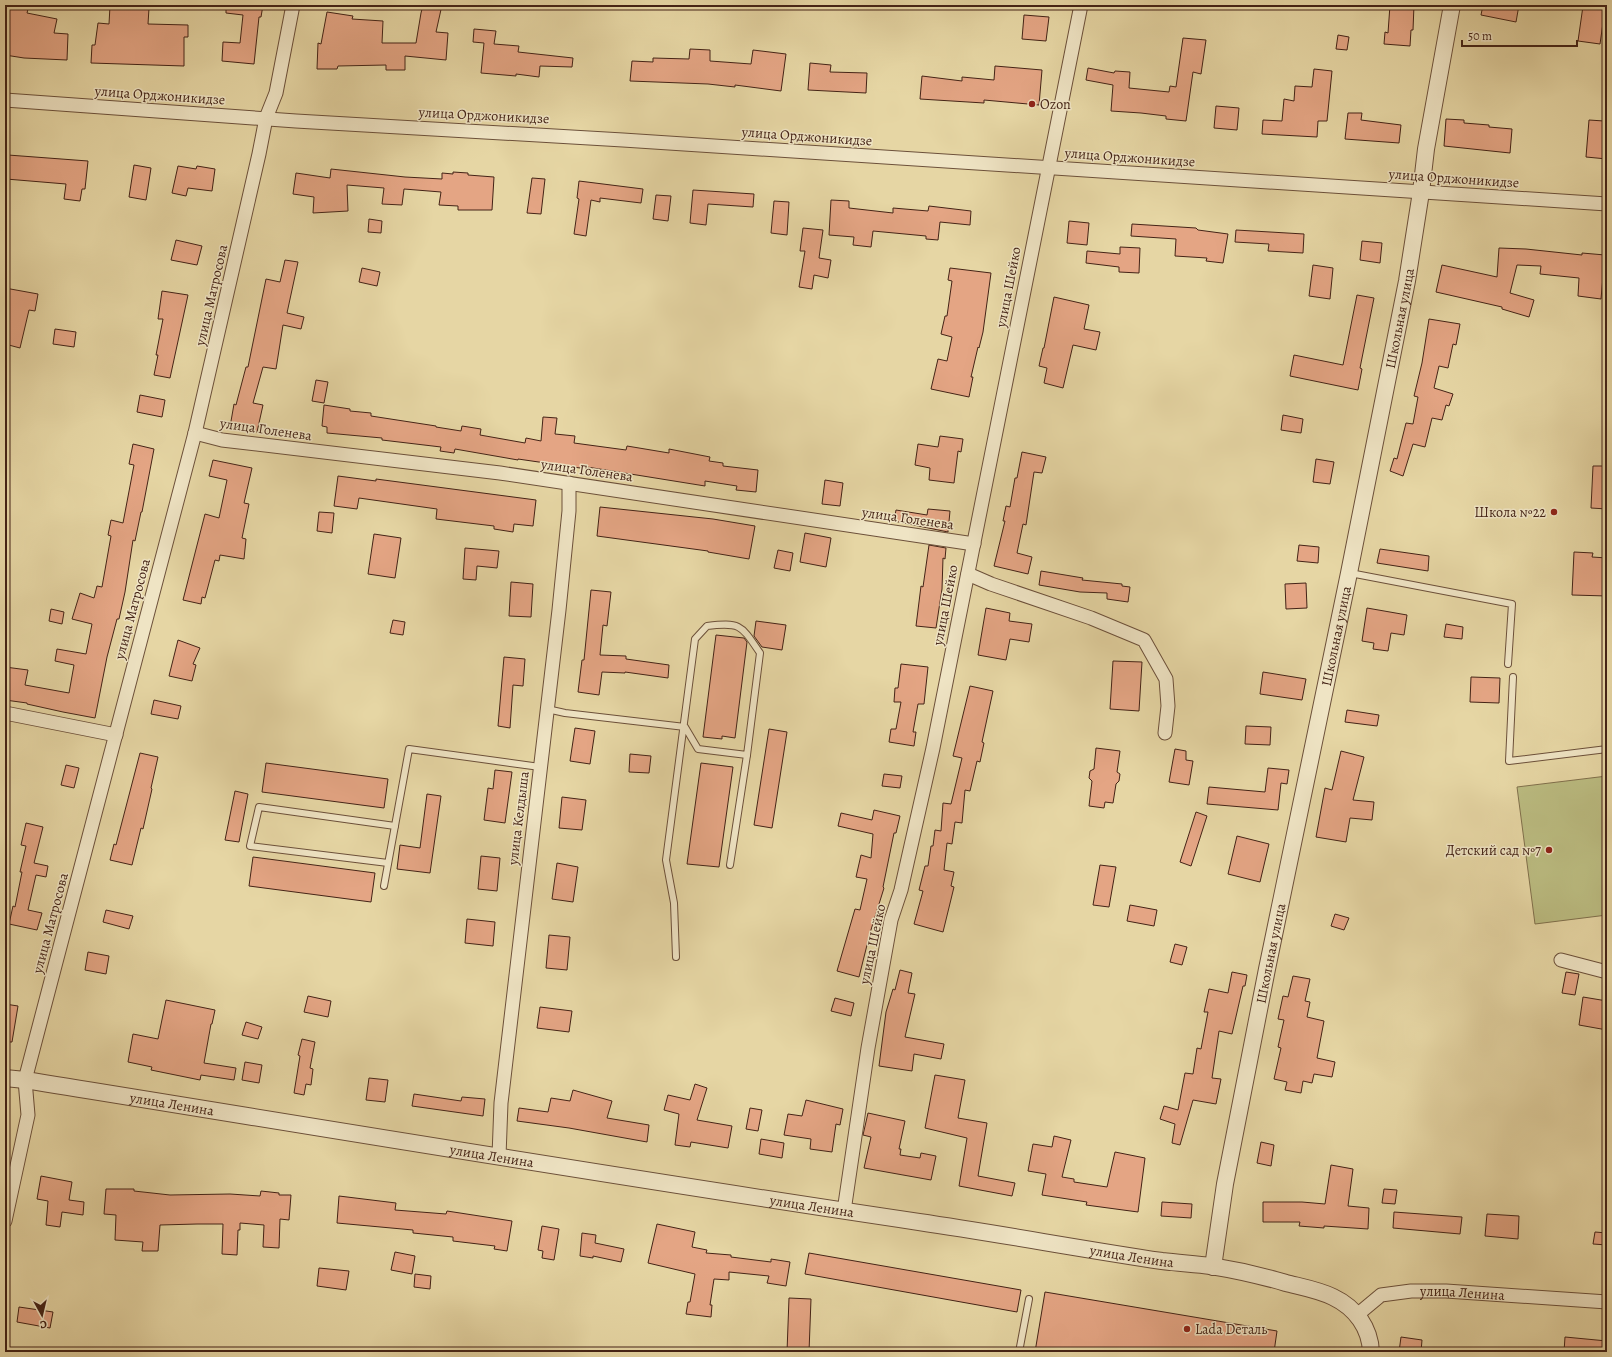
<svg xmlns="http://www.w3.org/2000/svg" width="1612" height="1357" font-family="Alegreya,serif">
<rect width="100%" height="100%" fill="#e6d6a4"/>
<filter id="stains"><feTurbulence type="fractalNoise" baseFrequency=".005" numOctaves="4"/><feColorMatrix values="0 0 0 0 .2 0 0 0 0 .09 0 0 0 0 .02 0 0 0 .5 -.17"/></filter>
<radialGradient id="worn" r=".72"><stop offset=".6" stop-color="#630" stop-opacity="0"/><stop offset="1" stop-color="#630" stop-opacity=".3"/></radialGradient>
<polygon fill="#bbbc81" stroke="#80704c" points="1607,776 1607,915 1535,924 1517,787"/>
<g fill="#e4a584" stroke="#442316">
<polygon points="5,5 29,5 27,13 57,19 54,33 68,34 67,60 24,58 5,55"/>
<polygon points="226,5 263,5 261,17 259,17 254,64 222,61 223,42 240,43 243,15 226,13"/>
<polygon points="423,5 442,5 436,32 448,33 446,60 405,56 405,70 386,70 386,65 338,66 337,69 317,69 318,43 321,44 327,12 353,16 352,19 383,21 382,43 416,43 421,13"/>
<polygon points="1390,5 1414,5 1413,30 1411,30 1410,46 1384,44 1385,32 1388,33"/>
<polygon points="1483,5 1519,5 1516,22 1481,15"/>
<polygon points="110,6 149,8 148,24 188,25 188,37 184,37 184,66 91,63 92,45 95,45 98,23 109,24"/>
<polygon points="1583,6 1605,9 1600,44 1578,41"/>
<polygon points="1024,15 1049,17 1046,41 1022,39"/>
<polygon points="474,29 496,31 494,44 519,46 518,52 573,58 572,67 540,66 539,77 516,74 516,76 481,73 484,43 473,42"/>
<polygon points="1338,35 1349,37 1347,50 1336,49"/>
<polygon points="1183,38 1206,40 1201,74 1193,72 1186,121 1166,119 1166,116 1141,113 1111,111 1113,85 1086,80 1088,68 1114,73 1115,71 1130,72 1129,88 1169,92 1170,86 1176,87"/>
<polygon points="690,49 710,50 710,61 751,64 753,50 786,54 781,91 735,85 735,87 708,84 630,81 632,61 653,62 653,58 689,59"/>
<polygon points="810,63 831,65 830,72 867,73 866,93 808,90"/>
<polygon points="995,66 1042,70 1039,105 984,100 984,103 920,99 922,76 962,81 962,77 994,80"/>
<polygon points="1314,69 1332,71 1327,121 1318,121 1317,137 1262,134 1263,120 1282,121 1284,99 1294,101 1295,86 1312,87"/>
<polygon points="1216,106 1239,108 1237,130 1214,128"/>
<polygon points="1348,113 1362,113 1361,120 1401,125 1399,143 1345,139"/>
<polygon points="1446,119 1464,120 1464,123 1489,125 1489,127 1512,129 1510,153 1444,146"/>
<polygon points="1589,120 1604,121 1603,146 1607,147 1607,159 1586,157"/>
<polygon points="8,155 88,161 85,189 82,189 80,201 64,199 66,184 6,179"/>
<polygon points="134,165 151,168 146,200 129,197"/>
<polygon points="178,166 196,169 197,166 215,169 212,191 188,188 186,196 172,193"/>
<polygon points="331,169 405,177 442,179 442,173 453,174 453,172 468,173 468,175 494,177 492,210 458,210 458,206 439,205 441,192 404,189 402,205 382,204 384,188 347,185 348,211 313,213 314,197 293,194 296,173 330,178"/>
<polygon points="532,178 545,179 541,214 527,213"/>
<polygon points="579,181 643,189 641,203 600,198 600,202 591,200 586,236 574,234 579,199 577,198"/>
<polygon points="693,190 754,194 753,207 708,204 706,225 690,223"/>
<polygon points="656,195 671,196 668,221 653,219"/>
<polygon points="831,200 849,201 849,208 893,213 893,208 928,211 929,206 971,211 970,225 940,222 938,240 926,239 926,236 873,231 871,247 853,245 854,237 829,235"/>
<polygon points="774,201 789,202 787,235 771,233"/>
<polygon points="369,219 382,221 381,233 368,232"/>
<polygon points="1069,221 1089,223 1087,245 1067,243"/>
<polygon points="1132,224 1196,228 1198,230 1228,234 1223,263 1206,261 1207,258 1175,256 1176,239 1131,236"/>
<polygon points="803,228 823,230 819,258 831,260 828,278 814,275 812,289 799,287 805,251 800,251"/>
<polygon points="1236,230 1304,234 1303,253 1268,251 1269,244 1235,242"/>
<polygon points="176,240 202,246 197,265 171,260"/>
<polygon points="1362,241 1382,243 1380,263 1360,260"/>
<polygon points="1120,247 1140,248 1139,273 1119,272 1119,267 1086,263 1087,251 1120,254"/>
<polygon points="1499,248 1526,249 1582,255 1582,253 1605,255 1601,299 1578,296 1579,278 1540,274 1541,266 1517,265 1510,293 1534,300 1529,317 1502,309 1502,307 1436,292 1442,265 1497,277"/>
<polygon points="285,260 298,262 287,313 304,317 301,329 283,325 276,369 263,367 253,403 263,405 257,432 230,427 234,404 236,405 246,367 248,367 266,279 280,282"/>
<polygon points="1313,265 1333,268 1330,299 1309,296"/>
<polygon points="362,268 380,272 377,286 359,282"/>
<polygon points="950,268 991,273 983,332 979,348 978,347 971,377 973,377 969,397 931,389 938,359 947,361 952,337 941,334 945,316 947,316 952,281 948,280"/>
<polygon points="5,288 38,294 35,311 29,310 20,348 5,344"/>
<polygon points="162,291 188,295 170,378 154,375 158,355 156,355 163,319 158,319"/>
<polygon points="1357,295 1374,298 1360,368 1362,369 1358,390 1290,376 1294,355 1343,365"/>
<polygon points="1054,297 1089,305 1084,329 1100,332 1096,350 1073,345 1063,388 1044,383 1047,368 1039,366 1043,348 1044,348"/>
<polygon points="1429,319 1460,324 1456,345 1453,344 1448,368 1439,366 1434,388 1453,394 1449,406 1446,405 1442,420 1432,418 1425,447 1413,444 1403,476 1390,471 1394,458 1397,459 1406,423 1413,424 1418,397 1414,396 1422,363"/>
<polygon points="55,329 76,332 74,347 53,344"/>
<polygon points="316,380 328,382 324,403 312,401"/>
<polygon points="140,395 165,400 162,417 137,412"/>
<polygon points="324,405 350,409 350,411 371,413 371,416 436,426 436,427 461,431 462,426 481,429 480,435 525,443 526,438 541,441 543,417 557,418 555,434 575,436 574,443 626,450 627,446 669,453 669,449 710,457 709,461 723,463 723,466 758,470 756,492 736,490 737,486 705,481 705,486 587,467 587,469 518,459 518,460 455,449 454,453 440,451 441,447 382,440 382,438 327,433 327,427 322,426"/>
<polygon points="1283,415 1303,419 1301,433 1281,430"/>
<polygon points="940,436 963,439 961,452 958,451 954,483 929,480 930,468 915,465 918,444 938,447"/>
<polygon points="133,444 154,449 142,512 141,512 135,541 133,540 125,592 119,619 117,619 107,657 95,718 63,712 27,704 27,703 5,700 5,667 28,670 25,685 69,693 74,665 55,661 57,649 86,654 92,624 72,619 80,593 94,598 97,586 102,587 111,536 108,535 111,520 123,523 134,465 129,464"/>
<polygon points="1022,452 1046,457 1042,473 1034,472 1026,525 1023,524 1017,553 1032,557 1028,574 994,566 1005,521 1003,521 1006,506 1010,507 1015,478 1017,478"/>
<polygon points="1316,459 1334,462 1330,484 1313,482"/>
<polygon points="213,460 252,468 244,503 249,504 242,538 246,539 244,559 220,555 219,561 215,560 205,598 202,597 201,604 183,600 205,514 219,518 227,480 209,476"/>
<polygon points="1593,466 1607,466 1607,509 1591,508"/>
<polygon points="338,476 376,481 376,479 536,500 533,526 514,524 513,532 494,529 494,526 436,519 437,509 359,498 357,509 334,506"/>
<polygon points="825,480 843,483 840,506 822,504"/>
<polygon points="600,507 713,519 755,526 749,559 708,552 708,551 597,536"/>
<polygon points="928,509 950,511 948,532 894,521 896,510 927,515"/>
<polygon points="319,512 334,513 332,533 317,531"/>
<polygon points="805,533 831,538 826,567 800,562"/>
<polygon points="374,534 401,538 395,578 368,574"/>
<polygon points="929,545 946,548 945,559 943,558 942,589 936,628 916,626 921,586 923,587"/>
<polygon points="1299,545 1319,547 1318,563 1297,561"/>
<polygon points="465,548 499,551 497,568 477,566 476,580 463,579"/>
<polygon points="1380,549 1429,556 1428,571 1377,563"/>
<polygon points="778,550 793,553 790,571 774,568"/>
<polygon points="1574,552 1593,553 1592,557 1607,558 1607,596 1572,595"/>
<polygon points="1041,571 1083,578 1082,580 1122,584 1122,586 1130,587 1128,602 1107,599 1107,593 1080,592 1039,585"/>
<polygon points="511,582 533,584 531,617 509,616"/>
<polygon points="1306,583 1307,608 1286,609 1285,584"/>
<polygon points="591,590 611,592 607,626 603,625 600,655 626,656 626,659 669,665 668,678 625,672 625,673 602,672 599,695 578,692 582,660 584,660"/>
<polygon points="986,608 1010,613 1009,621 1032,624 1029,642 1010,639 1006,660 978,655"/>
<polygon points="1367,608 1407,615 1404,635 1391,633 1388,651 1373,649 1374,643 1362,641"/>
<polygon points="51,609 64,612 62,624 49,621"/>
<polygon points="393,620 405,622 403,635 390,633"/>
<polygon points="756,621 786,625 782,650 762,647 754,636"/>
<polygon points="1446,624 1463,627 1462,639 1444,637"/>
<polygon points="716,635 744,638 747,642 735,738 722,736 722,739 703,737"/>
<polygon points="178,640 200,648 193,664 196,665 192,681 169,676"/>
<polygon points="504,657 525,659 523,686 513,685 510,728 498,726"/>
<polygon points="1113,661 1142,662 1139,711 1110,709"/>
<polygon points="901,664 928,667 924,704 918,704 913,732 916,732 914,746 889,742 891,729 896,729 901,702 894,702 895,688 898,688"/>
<polygon points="1263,672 1306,679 1302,700 1260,694"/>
<polygon points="1471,677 1500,678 1499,703 1470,702"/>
<polygon points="970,686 993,691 982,742 984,743 980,762 977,761 970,791 965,790 962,823 955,822 952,844 947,843 944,870 954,872 951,886 954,887 943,932 914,924 923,891 919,890 925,866 928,866 931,846 933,846 935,830 941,831 943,803 951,804 962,758 953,756"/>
<polygon points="154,700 181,706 178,719 151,714"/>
<polygon points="1347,710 1379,715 1377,726 1345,722"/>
<polygon points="1246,726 1271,727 1270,745 1245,744"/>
<polygon points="575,728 595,731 590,764 570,761"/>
<polygon points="769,729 787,732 772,828 754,825"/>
<polygon points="1096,748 1120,751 1117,772 1120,774 1119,781 1116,784 1113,803 1105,802 1104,808 1089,806 1092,781 1089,778 1090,771 1094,769"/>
<polygon points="1175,749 1186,751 1186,760 1193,761 1189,785 1169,782"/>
<polygon points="1341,751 1364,757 1353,800 1374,802 1372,820 1350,818 1346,842 1316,837 1325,788 1332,790"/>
<polygon points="140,753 158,757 151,788 152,789 143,829 141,828 132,865 110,860 114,844 116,845"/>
<polygon points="630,754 651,756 649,773 629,772"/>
<polygon points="266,763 388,779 384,808 262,792"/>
<polygon points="701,763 733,767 719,867 687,864"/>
<polygon points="66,765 79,768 74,788 61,785"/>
<polygon points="1268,768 1289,770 1287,784 1281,783 1278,810 1207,804 1209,787 1265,792"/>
<polygon points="495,770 512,772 505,823 484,820 488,788 493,789"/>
<polygon points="884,774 902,776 900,788 882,786"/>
<polygon points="235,791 248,794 239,842 225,840"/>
<polygon points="427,794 441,796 430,873 397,869 400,845 420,848"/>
<polygon points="562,797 586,800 582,830 559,828"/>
<polygon points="874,810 900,816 896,833 894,833 883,887 884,888 870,933 859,977 837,971 855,909 860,910 867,879 856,877 861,855 871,858 873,834 838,826 841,813 872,820"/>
<polygon points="1196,812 1207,816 1191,866 1180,862"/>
<polygon points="26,823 43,827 34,863 48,866 46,877 36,875 28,910 42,913 37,930 9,924 13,906 15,907 22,872 20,872 26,846 21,845"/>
<polygon points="1237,836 1269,844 1260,882 1228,874"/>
<polygon points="481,856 500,858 497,891 478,889"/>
<polygon points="253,857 375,873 371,902 249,886"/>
<polygon points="557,863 578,867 573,902 552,899"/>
<polygon points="1100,865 1116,867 1109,907 1093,905"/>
<polygon points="1130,905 1157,910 1154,926 1127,921"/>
<polygon points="106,910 133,916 129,929 103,922"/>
<polygon points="1335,914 1349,918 1344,930 1331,926"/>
<polygon points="467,919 495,922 493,946 465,943"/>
<polygon points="549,935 570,937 567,970 546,968"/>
<polygon points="1175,944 1187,947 1182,965 1170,962"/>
<polygon points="88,952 109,956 106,974 85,970"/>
<polygon points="900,970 912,973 908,993 915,994 905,1037 944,1044 941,1059 914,1054 912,1071 879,1066 886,1012 893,989 895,990"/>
<polygon points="1232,972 1247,975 1245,986 1243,986 1232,1034 1219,1031 1212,1078 1221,1079 1216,1104 1193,1100 1180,1145 1172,1143 1175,1124 1160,1119 1164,1106 1178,1110 1185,1073 1193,1074 1197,1048 1201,1049 1208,1012 1204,1012 1209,989 1228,993"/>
<polygon points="1566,972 1579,974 1575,995 1562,993"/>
<polygon points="1293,976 1310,979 1305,1001 1310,1002 1307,1017 1324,1021 1317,1058 1335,1062 1332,1077 1314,1074 1312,1083 1303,1081 1301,1093 1285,1090 1287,1082 1274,1079 1281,1048 1278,1047 1284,1020 1278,1019 1283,996 1288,997"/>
<polygon points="308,996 331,1001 328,1017 304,1012"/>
<polygon points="1583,997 1607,1001 1607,1030 1579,1025"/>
<polygon points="835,998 854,1003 851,1016 831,1011"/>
<polygon points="166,1000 215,1010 212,1024 211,1024 204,1063 236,1068 234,1080 201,1075 200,1080 151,1070 152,1067 128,1062 133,1034 158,1039"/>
<polygon points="5,1004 18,1006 12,1042 5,1042"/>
<polygon points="540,1007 572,1011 569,1032 537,1028"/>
<polygon points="246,1022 262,1027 258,1039 242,1035"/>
<polygon points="302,1039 315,1042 310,1068 313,1069 311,1085 306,1084 304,1095 294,1093 300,1056 298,1055"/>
<polygon points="245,1062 262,1065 259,1083 242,1080"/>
<polygon points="935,1075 965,1080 958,1118 987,1123 978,1176 1015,1183 1012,1196 959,1186 967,1138 925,1128"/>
<polygon points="369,1078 388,1080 385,1102 366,1100"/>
<polygon points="695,1084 707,1088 697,1120 732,1126 728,1148 691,1142 690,1147 675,1145 679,1114 664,1110 668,1095 690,1100"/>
<polygon points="573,1090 612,1101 607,1118 649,1125 647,1142 569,1128 517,1121 519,1108 548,1112 551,1098 570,1101"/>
<polygon points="414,1094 461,1101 462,1097 485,1099 483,1116 412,1106"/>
<polygon points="806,1100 843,1109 840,1125 836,1124 832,1152 810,1149 811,1139 784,1135 788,1114 802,1116"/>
<polygon points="750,1108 762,1110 758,1131 746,1129"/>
<polygon points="868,1113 905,1121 899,1149 901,1149 900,1155 920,1158 921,1153 936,1156 931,1180 864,1168 871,1137 863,1135"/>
<polygon points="1054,1136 1071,1140 1062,1177 1074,1179 1074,1182 1107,1187 1115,1152 1145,1158 1138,1212 1086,1205 1087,1202 1042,1195 1046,1174 1028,1171 1033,1144 1052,1147"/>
<polygon points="761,1139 784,1143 782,1158 759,1154"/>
<polygon points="1261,1142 1274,1145 1271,1166 1257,1163"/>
<polygon points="1331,1165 1353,1169 1348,1206 1369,1208 1368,1229 1324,1226 1324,1228 1299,1226 1300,1222 1263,1222 1263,1202 1302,1202 1325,1204"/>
<polygon points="41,1176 72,1182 69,1200 84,1202 83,1215 62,1212 60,1227 46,1225 48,1201 37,1199"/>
<polygon points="106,1189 134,1189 134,1191 170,1195 230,1194 260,1196 261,1191 279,1193 279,1195 291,1195 289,1220 280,1219 279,1248 263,1247 264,1225 240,1223 240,1230 238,1230 237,1255 222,1254 223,1224 197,1224 160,1225 158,1251 142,1251 143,1242 115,1240 116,1215 104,1214"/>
<polygon points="1384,1189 1397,1190 1395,1204 1382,1203"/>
<polygon points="339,1196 396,1203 395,1210 446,1214 447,1211 512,1221 507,1251 494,1249 495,1246 453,1241 453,1237 413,1233 413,1230 337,1223"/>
<polygon points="1162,1202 1192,1204 1191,1218 1161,1216"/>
<polygon points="1394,1212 1462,1217 1460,1234 1393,1228"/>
<polygon points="1487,1214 1519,1216 1518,1239 1485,1236"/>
<polygon points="657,1224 695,1232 692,1247 707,1250 706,1253 731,1255 731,1257 771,1262 771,1259 790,1262 786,1286 767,1283 769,1276 729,1272 729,1280 714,1279 710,1305 712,1305 711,1317 686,1314 688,1302 690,1302 695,1274 648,1263"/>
<polygon points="542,1226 559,1229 554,1260 542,1258 543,1251 538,1250"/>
<polygon points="1595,1232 1607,1233 1607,1245 1593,1244"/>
<polygon points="582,1233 596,1235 595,1243 624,1249 621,1262 593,1256 593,1258 580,1256"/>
<polygon points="395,1252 415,1256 412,1274 391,1270"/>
<polygon points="809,1253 1021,1290 1017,1312 805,1274"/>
<polygon points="319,1268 349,1271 346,1290 317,1286"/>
<polygon points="415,1274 431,1276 430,1289 414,1287"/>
<polygon points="1045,1292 1277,1331 1274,1352 1035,1352"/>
<polygon points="789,1298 811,1299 809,1352 787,1352"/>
<polygon points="19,1307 53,1312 50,1328 17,1322"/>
<polygon points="1401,1337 1422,1340 1421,1352 1399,1352"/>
<polygon points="1565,1337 1607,1341 1607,1352 1564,1352"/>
</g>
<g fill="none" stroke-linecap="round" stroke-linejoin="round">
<defs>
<g id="service">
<polyline points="1350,573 1512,604 1508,664"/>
<polyline points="1513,677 1509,761 1607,749"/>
<path d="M547,709L565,713L685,727L698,749L747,755L760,653C741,625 741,622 707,626L695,639L666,860L674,903L676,957"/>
<polyline points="388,863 250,846 259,807 395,826"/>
<polyline points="730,865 747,755"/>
<polyline points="384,886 409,749 540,767"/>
<polyline points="1019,1352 1029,1299"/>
</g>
<g id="minor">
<polyline points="5,100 296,121 623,140 1607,204"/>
<polyline points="195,433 222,440 500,473 974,544"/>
<polyline points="968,574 991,584 1091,618 1144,640 1166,679 1168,706 1165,733"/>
<polyline points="5,713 116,735"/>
<polyline points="1561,960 1607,972"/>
<polyline points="499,1156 501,1103 559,610 569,511 569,483"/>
<polyline points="844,1211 868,1048 891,920 901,890 933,748 1081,5"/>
<polyline points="5,1221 28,1115 25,1080 195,433 259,154 266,118 276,93 293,5"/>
<path id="s1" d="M1357,1315L1381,1295L1411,1291H1446L1607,1302"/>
</g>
<g id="tertiary">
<path id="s2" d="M5,1078L25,1080C323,1128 621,1178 919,1222C1001,1234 1081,1249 1162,1261C1178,1263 1195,1264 1211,1266C1236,1270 1262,1276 1286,1283C1302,1287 1319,1290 1333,1297C1356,1308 1370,1328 1371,1352"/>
<path id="s3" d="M1213,1267L1225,1184L1267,969L1349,573L1407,281L1421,192L1426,149L1452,5"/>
</g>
</defs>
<use href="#service" stroke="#6c503a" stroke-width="8"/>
<use href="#minor" stroke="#6c503a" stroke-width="15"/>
<use href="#tertiary" stroke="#6c503a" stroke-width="18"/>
<use href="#service" stroke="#efe4c4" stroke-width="6"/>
<use href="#minor" stroke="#efe4c4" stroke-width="13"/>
<use href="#tertiary" stroke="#efe4c4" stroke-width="16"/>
</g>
<g fill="#8f2418" stroke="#efe4c4" stroke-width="1.5">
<circle cx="1032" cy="104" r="4"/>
<circle cx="1554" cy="512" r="4"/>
<circle cx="1549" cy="850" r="4"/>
<circle cx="1187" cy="1329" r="4"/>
</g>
<g text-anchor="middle" stroke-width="3" stroke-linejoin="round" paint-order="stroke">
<g font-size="14" fill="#442316" stroke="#efe4c4">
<text transform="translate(160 95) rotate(4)" y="5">улица Орджоникидзе</text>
<text transform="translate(484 115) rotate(3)" y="5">улица Орджоникидзе</text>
<text transform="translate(807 136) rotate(4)" y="5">улица Орджоникидзе</text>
<text transform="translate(1130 157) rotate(4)" y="5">улица Орджоникидзе</text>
<text transform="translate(1454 178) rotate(4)" y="5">улица Орджоникидзе</text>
<text transform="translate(1008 287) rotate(-79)" y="5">улица Шейко</text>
<text transform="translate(211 295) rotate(-77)" y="5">улица Матросова</text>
<text dy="5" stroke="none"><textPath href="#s3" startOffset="967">Школьная улица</textPath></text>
<text transform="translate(266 429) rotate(8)" y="5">улица Голенева</text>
<text transform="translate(587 470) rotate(8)" y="5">улица Голенева</text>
<text transform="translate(908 518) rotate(8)" y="5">улица Голенева</text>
<text transform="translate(945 605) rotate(-79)" y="5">улица Шейко</text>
<text transform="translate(132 609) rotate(-75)" y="5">улица Матросова</text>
<text dy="5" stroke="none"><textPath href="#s3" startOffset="643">Школьная улица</textPath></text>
<text transform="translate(518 818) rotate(-83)" y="5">улица Келдыша</text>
<text transform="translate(50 923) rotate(-75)" y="5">улица Матросова</text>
<text transform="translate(872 944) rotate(-78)" y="5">улица Шейко</text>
<text dy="5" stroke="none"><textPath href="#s3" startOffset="319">Школьная улица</textPath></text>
<text dy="5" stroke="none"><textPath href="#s2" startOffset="169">улица Ленина</textPath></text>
<text dy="5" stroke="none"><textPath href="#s2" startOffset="493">улица Ленина</textPath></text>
<text dy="5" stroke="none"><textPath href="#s2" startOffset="817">улица Ленина</textPath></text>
<text dy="5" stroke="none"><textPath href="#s2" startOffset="1141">улица Ленина</textPath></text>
<text dy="5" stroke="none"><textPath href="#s1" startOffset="113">улица Ленина</textPath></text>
</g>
<g font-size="14" fill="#442316" stroke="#efe4c4" text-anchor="start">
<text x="1040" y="109">Ozon</text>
<text x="1546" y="517" text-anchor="end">Школа №22</text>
<text x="1541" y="855" text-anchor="end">Детский сад №7</text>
<text x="1195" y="1334">Lada Dеталь</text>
</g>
</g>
<rect width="1612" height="1357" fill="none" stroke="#e6d6a4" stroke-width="20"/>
<rect x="6" y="6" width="1600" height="1345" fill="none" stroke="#442316" stroke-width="2"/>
<rect x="10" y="10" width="1592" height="1337" fill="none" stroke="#442316"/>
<g transform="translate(42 1315) rotate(172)" stroke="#efe4c4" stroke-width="3" paint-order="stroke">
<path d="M0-3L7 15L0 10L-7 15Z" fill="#442316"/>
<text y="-6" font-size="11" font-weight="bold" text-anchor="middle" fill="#442316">С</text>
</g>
<path d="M1462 40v6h115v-6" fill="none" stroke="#442316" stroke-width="2"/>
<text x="1468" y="40" font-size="12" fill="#442316" stroke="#efe4c4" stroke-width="3" paint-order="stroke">50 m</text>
<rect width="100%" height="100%" filter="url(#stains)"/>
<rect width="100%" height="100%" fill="url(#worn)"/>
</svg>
